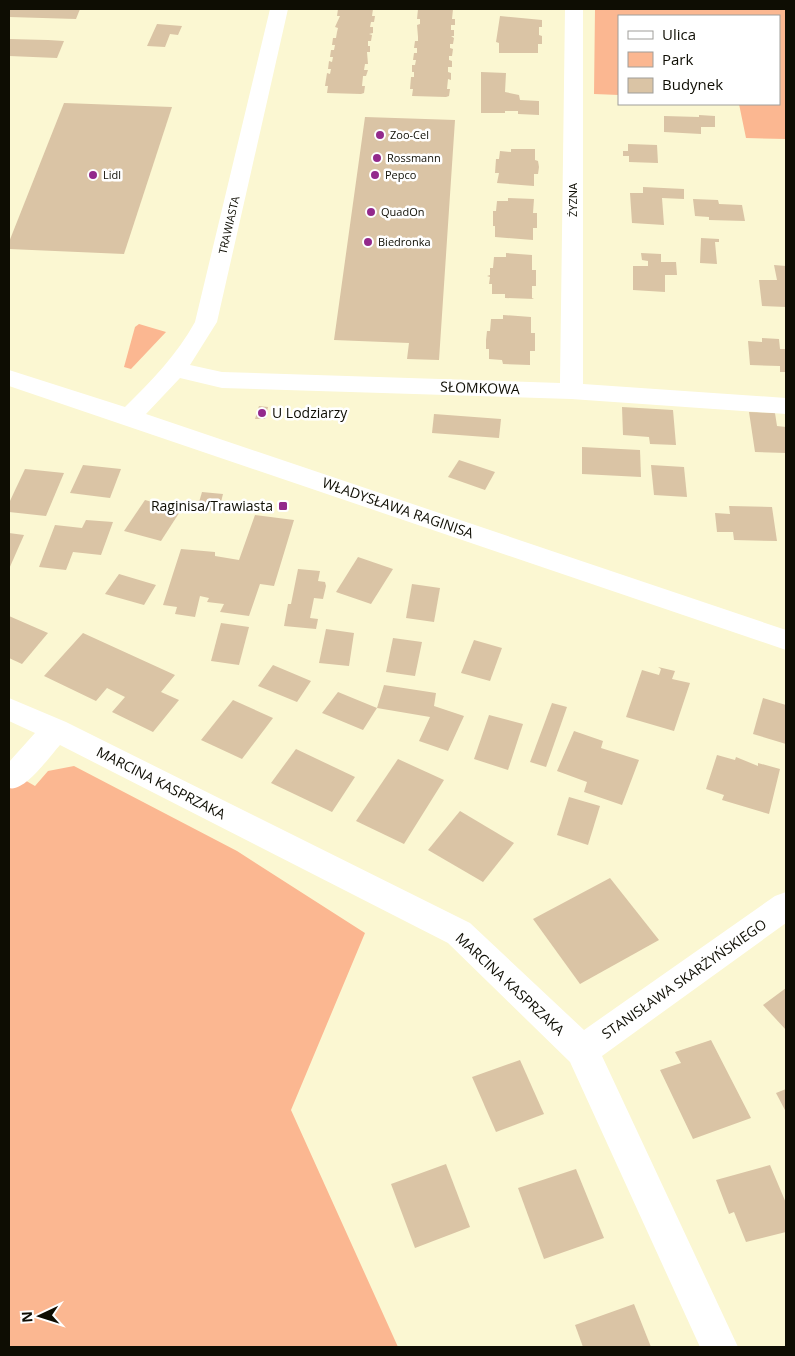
<svg xmlns="http://www.w3.org/2000/svg" width="795" height="1356" font-family="'Open Sans',sans-serif">
<rect width="100%" height="100%" fill="#fbf7d2"/>
<g fill="#fbb791">
<polygon points="595,9 786,9 786,139 746,138 739,104 779,104 779,16 619,16 619,95 594,94"/>
<polygon points="139,324 166,332 131,369 124,367 135,327"/>
<polygon points="74,766 237,851 365,933 291,1110 398,1347 9,1347 9,771 35,786 48,771"/>
</g>
<g fill="#dac4a5">
<polygon points="9,9 80,9 76,19 9,17"/>
<polygon points="338,9 373,9 372,16 375,16 374,22 371,22 370,27 373,27 373,33 369,34 372,35 371,41 368,41 368,46 370,46 370,52 367,52 368,64 365,64 364,70 368,70 366,76 363,76 362,86 365,86 364,93 361,94 327,93 328,86 325,86 327,73 330,74 331,69 328,69 329,61 332,62 333,57 330,57 331,50 334,50 335,45 332,45 333,38 336,38 337,32 338,28 335,27 340,16 337,16"/>
<polygon points="418,9 453,9 452,19 455,19 455,25 451,25 451,30 454,30 454,36 451,36 454,38 453,44 450,44 450,48 453,49 452,56 449,56 449,60 452,61 452,67 448,67 448,72 451,73 451,80 448,79 447,89 450,89 449,96 446,97 412,96 413,89 410,89 411,77 414,77 414,72 412,72 412,65 415,65 416,60 413,60 414,53 417,53 417,48 414,48 415,41 418,41 418,37 417,25 420,24 420,19 417,19"/>
<polygon points="500,16 542,20 542,27 539,27 539,35 542,36 542,44 538,44 538,53 499,53 499,43 496,42"/>
<polygon points="157,24 182,26 178,35 170,34 165,47 147,46"/>
<polygon points="9,39 48,40 64,41 57,58 9,56"/>
<polygon points="481,72 506,73 505,92 519,95 520,100 539,101 539,115 518,114 518,111 505,111 505,113 481,113"/>
<polygon points="64,103 172,107 124,254 9,249 9,242"/>
<polygon points="699,115 715,116 715,127 701,127 701,134 664,132 664,116 699,117"/>
<polygon points="365,117 455,120 439,360 407,359 409,343 334,340"/>
<polygon points="628,144 657,145 658,163 629,162 629,156 623,156 623,151 628,151"/>
<polygon points="511,149 535,149 535,160 538,161 539,167 538,174 534,174 534,186 497,183 499,173 495,173 496,159 499,159 500,151 511,152"/>
<polygon points="643,187 684,189 684,199 662,198 664,225 632,223 630,193 643,193"/>
<polygon points="508,198 534,199 533,213 537,213 537,228 533,228 533,240 495,237 495,226 493,226 493,211 496,211 497,201 508,201"/>
<polygon points="693,199 718,200 719,204 742,205 745,221 709,220 709,217 695,216"/>
<polygon points="701,238 719,239 719,242 715,242 717,264 700,263"/>
<polygon points="506,253 532,255 532,270 536,270 536,286 532,286 532,298 534,299 505,298 505,294 492,294 492,284 489,284 490,277 487,276 490,275 490,268 493,268 494,257 506,257"/>
<polygon points="641,253 661,254 661,262 676,262 677,275 665,275 665,292 633,290 633,266 648,266 648,261 642,260"/>
<polygon points="774,265 786,266 786,307 762,306 759,280 777,280"/>
<polygon points="503,315 531,317 531,333 535,333 535,351 530,351 530,365 503,364 502,360 489,359 489,349 486,349 486,340 487,331 490,331 491,319 503,319"/>
<polygon points="762,338 779,339 780,349 786,349 786,372 780,372 780,366 750,365 748,341 762,342"/>
<polygon points="259,406 268,407 265,419 255,419"/>
<polygon points="622,407 673,410 676,445 650,444 649,437 623,435"/>
<polygon points="749,412 775,413 777,426 786,427 786,453 755,452"/>
<polygon points="434,414 501,419 499,438 432,433"/>
<polygon points="582,447 640,450 641,477 582,474"/>
<polygon points="459,460 495,472 485,490 448,477"/>
<polygon points="83,465 121,469 110,498 70,493"/>
<polygon points="651,465 684,467 687,497 654,495"/>
<polygon points="25,469 64,473 46,516 9,512 9,503"/>
<polygon points="202,492 223,494 219,510 197,509"/>
<polygon points="145,500 181,510 161,541 124,531"/>
<polygon points="729,506 772,507 777,541 734,540 733,532 717,532 715,513 730,514"/>
<polygon points="255,515 294,520 274,586 260,584 249,616 220,612 224,604 207,602 209,598 200,596 195,617 175,614 177,607 163,605 181,549 215,552 215,556 239,560"/>
<polygon points="86,520 113,522 101,555 73,552 66,570 39,567 55,525 82,528"/>
<polygon points="9,533 24,535 9,569"/>
<polygon points="358,557 393,569 371,604 336,592"/>
<polygon points="298,569 320,571 318,581 325,582 326,586 323,599 314,598 310,618 318,619 316,629 284,626 288,604 291,604"/>
<polygon points="119,574 156,585 144,605 105,594"/>
<polygon points="412,584 440,588 434,622 406,618"/>
<polygon points="9,616 48,633 22,664 9,658"/>
<polygon points="221,623 249,627 239,665 211,661"/>
<polygon points="326,629 354,633 349,666 319,663"/>
<polygon points="83,633 175,675 161,692 179,700 153,732 112,712 125,697 107,688 96,701 44,676"/>
<polygon points="393,638 422,642 415,676 386,672"/>
<polygon points="474,640 502,648 490,681 461,673"/>
<polygon points="273,665 311,681 297,702 258,686"/>
<polygon points="658,667 675,671 672,679 690,683 674,731 626,717 642,670 659,675 661,669"/>
<polygon points="384,685 436,693 434,706 464,716 448,751 419,741 430,717 377,708"/>
<polygon points="338,692 377,708 363,730 322,713"/>
<polygon points="763,698 786,705 786,744 753,734"/>
<polygon points="233,700 273,718 242,759 201,740"/>
<polygon points="552,703 567,707 546,767 530,762"/>
<polygon points="489,715 523,724 508,770 474,759"/>
<polygon points="574,731 603,741 601,748 639,760 622,805 584,792 587,782 557,771"/>
<polygon points="296,749 355,777 332,812 271,783"/>
<polygon points="717,755 735,760 736,757 758,766 758,763 780,769 769,814 722,800 724,795 706,789"/>
<polygon points="398,759 444,780 404,844 356,821"/>
<polygon points="569,797 600,806 588,845 557,835"/>
<polygon points="460,811 514,843 483,882 428,850"/>
<polygon points="610,878 659,940 580,984 533,919"/>
<polygon points="786,988 786,1030 763,1005"/>
<polygon points="711,1040 751,1118 693,1139 660,1070 681,1063 675,1052"/>
<polygon points="520,1060 544,1114 496,1132 472,1077"/>
<polygon points="786,1089 786,1112 776,1093"/>
<polygon points="446,1164 470,1227 415,1248 391,1184"/>
<polygon points="770,1165 786,1203 786,1232 746,1242 734,1212 729,1214 716,1180"/>
<polygon points="576,1169 604,1238 544,1259 518,1188"/>
<polygon points="634,1304 651,1347 583,1347 575,1325"/>
</g>
<g fill="none" stroke-linecap="round" stroke-linejoin="round">
<g fill="#fff" fill-rule="evenodd">
<path d="M270,9H288L217,322L190,365L222,372L560,383L565,9H583V384L786,398V414L571,399L222,388L180,378L146,414L786,630V650L9,386V370L125,407C151,381 177,355 195,322Z"/>
<path d="M9,698L66,722L470,923L584,1030L775,896L786,892V923L602,1056L738,1347H700L570,1062L448,943L60,745C50,756 24,793 9,788V762L35,733L9,721Z"/>
</g>
</g>
<g fill="#93298c" stroke="#fff" stroke-width="2">
<circle cx="380" cy="135" r="5"/>
<circle cx="377" cy="158" r="5"/>
<circle cx="93" cy="175" r="5"/>
<circle cx="375" cy="175" r="5"/>
<circle cx="371" cy="212" r="5"/>
<circle cx="368" cy="242" r="5"/>
<circle cx="262" cy="413" r="5"/>
<rect x="278" y="501" width="10" height="10" rx="2.5"/>
</g>
<g text-anchor="middle" stroke-width="5" stroke-linejoin="round" paint-order="stroke">
<g font-size="11" fill="#0e0d03" stroke="#fff" text-anchor="start">
<text x="390" y="139">Zoo-Cel</text>
<text x="387" y="162">Rossmann</text>
<text x="103" y="179">Lidl</text>
<text x="385" y="179">Pepco</text>
<text x="381" y="216">QuadOn</text>
<text x="378" y="246">Biedronka</text>
</g>
<g font-size="11" fill="#0e0d03" stroke="#fff">
<text transform="translate(573 200) rotate(-90)" y="4">ŻYZNA</text>
<text transform="translate(229 225) rotate(-77)" y="4">TRAWIASTA</text>
</g>
<g font-size="14" fill="#0e0d03" stroke="#fff">
<text transform="translate(480 388) rotate(2)" y="5">SŁOMKOWA</text>
<text transform="translate(398 508) rotate(19)" y="5">WŁADYSŁAWA RAGINISA</text>
<text transform="translate(161 783) rotate(27)" y="5">MARCINA KASPRZAKA</text>
<text transform="translate(684 979) rotate(-35)" y="5">STANISŁAWA SKARŻYŃSKIEGO</text>
<text transform="translate(510 984) rotate(43)" y="5">MARCINA KASPRZAKA</text>
</g>
<g font-size="14" fill="#0e0d03" stroke="#fff" text-anchor="start">
<text x="272" y="418">U Lodziarzy</text>
<text x="273" y="511" text-anchor="end">Raginisa/Trawiasta</text>
</g>
</g>
<rect width="795" height="1356" fill="none" stroke="#0e0d03" stroke-width="20"/>
<rect x="618" y="15" width="162" height="90" fill="#ffffff" stroke="#9f9e9a"/>
<rect x="628" y="31" width="25" height="8" fill="#ffffff" stroke="#9f9e9a"/>
<text x="662" y="40" font-size="15" fill="#0e0d03">Ulica</text>
<rect x="628" y="52" width="25" height="15" fill="#fbb791" stroke="#9f9e9a"/>
<text x="662" y="65" font-size="15" fill="#0e0d03">Park</text>
<rect x="628" y="78" width="25" height="15" fill="#dac4a5" stroke="#9f9e9a"/>
<text x="662" y="90" font-size="15" fill="#0e0d03">Budynek</text>
<g transform="translate(40 1316) rotate(266)" stroke="#ffffff" stroke-width="4" paint-order="stroke">
<path d="M0-4L9 19L0 12L-9 19Z" fill="#0e0d03"/>
<text y="-8" font-size="14" font-weight="bold" text-anchor="middle" fill="#0e0d03">N</text>
</g>
</svg>
